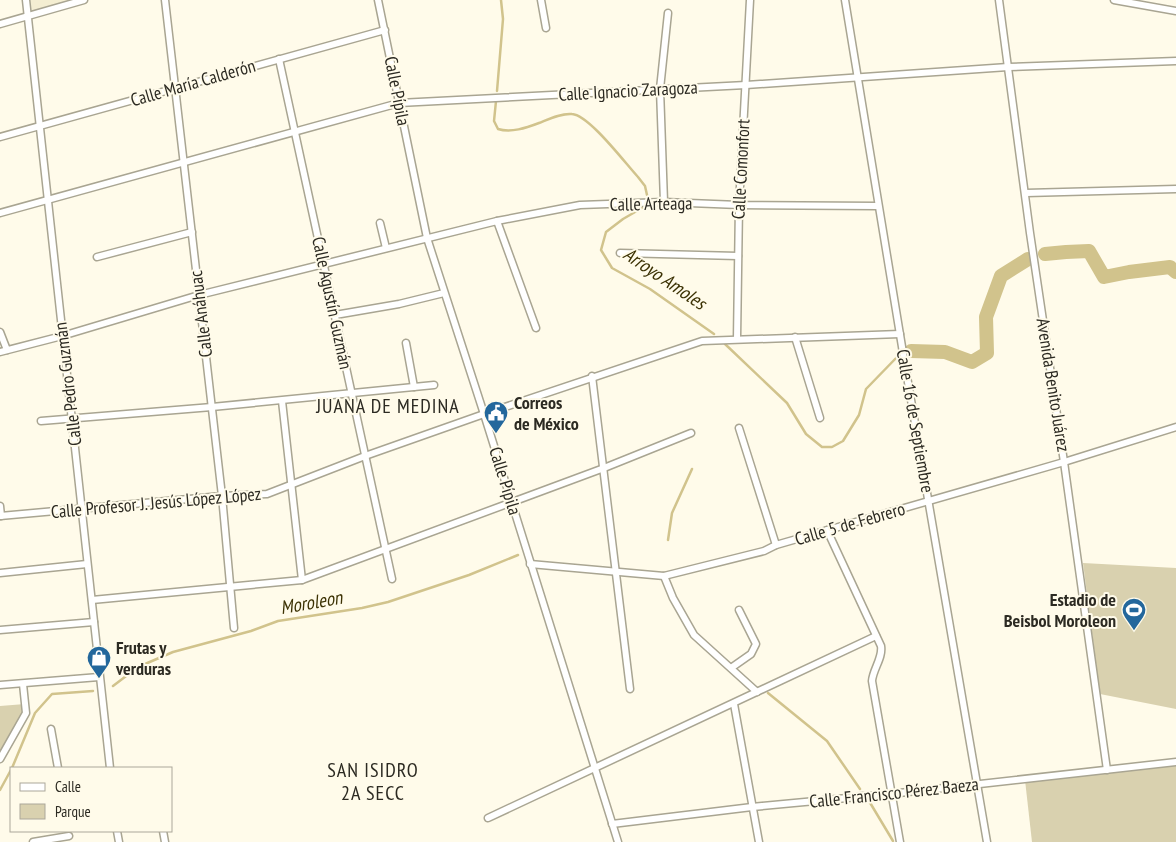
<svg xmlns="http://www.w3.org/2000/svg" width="1176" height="842" font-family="'PT Sans Narrow',sans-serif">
<rect width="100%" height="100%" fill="#fffbea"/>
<polygon fill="#f4eed2" points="26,0 84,0 28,15"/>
<g fill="#d9d1af">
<polygon points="1083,563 1176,568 1176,709 1100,694"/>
<polygon points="25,704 26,713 0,759 0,706"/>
<polygon points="1176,762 1176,842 1032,842 1025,780"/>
</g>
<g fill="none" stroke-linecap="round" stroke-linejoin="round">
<g stroke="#d1c38c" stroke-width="2.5">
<polyline points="497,91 503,19 501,0"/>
<path d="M496,101L494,121L498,129C511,133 526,128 539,123C549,119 561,113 572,114C589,115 625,163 638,177L645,186L647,195"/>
<polyline points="642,208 623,219 606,232 601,250 612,268 650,289 714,334"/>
<polyline points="725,344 787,403 806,434 822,447 832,447 843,441 859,415 866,389 899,355"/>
<polyline points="668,540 672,513 692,469"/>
<polyline points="113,686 138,667 173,652 251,631 278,621 362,608 388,602 469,575 518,555"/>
<polyline points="768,693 827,741 860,789"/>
<polyline points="0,790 12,768 35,713 52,694 93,691"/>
<polyline points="869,801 893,841"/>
</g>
<g stroke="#d1c38c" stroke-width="14">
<polyline points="1045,254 1066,252 1089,251 1104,277 1129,272 1170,267 1176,272"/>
<polyline points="911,351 945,352 972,362 987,353 986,317 1001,276 1028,259"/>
</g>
<defs>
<g id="minor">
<polyline points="26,0 110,768"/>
<polyline points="165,0 222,496 234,628"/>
<polyline points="378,0 427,238 484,414 618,842"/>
<polyline points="541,0 546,28"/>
<polyline points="845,0 905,365 987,842"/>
<polyline points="999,0 1030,233 1064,462 1107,770"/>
<polyline points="1114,0 1176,11"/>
<polyline points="0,24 84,0"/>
<polyline points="279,59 392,579"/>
<polyline points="0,137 385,30"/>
<polyline points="1026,193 1176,189"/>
<polyline points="664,202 660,89 668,13"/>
<polyline points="0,213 399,103 746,85 1008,67 1176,61"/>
<polyline points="497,221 536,328"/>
<polyline points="380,223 386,248"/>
<polyline points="620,253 738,256"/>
<polyline points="97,257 192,232"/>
<polyline points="335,315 399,304 444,293"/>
<polyline points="0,332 7,350"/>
<polyline points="795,337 820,418"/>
<polyline points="737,339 739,205 750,0"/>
<polyline points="406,343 414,387"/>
<polyline points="0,352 62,336 199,295 497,221 580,205 664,202 739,205 878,206"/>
<polyline points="592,376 630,689"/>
<polyline points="282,401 302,580"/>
<polyline points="41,421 212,407 434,385"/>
<polyline points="739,428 776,545"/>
<polyline points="0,506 1,516"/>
<polyline points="0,516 222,496 267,494 365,456 484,414 702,341 900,334"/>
<path d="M827,530L881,646C883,658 873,669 872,681L900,842"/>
<polyline points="530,564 664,576 764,551 776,545 1064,462 1176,427"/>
<polyline points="0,573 87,564"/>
<polyline points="664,576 673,598 694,635 757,692"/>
<polyline points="92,600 302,580 604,468 691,433"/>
<polyline points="0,630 94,622"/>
<polyline points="731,668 751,654 756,644 739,610"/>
<polyline points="0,685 99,677"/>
<polyline points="734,704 759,842"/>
<polyline points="51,729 58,768"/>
<polyline points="0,759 26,713 23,684"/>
<polyline points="872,796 1176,762"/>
<polyline points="488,818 876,636"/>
<polyline points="612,824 752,807 858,797"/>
<polyline points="117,831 119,842"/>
<polyline points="163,831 165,842"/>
<polyline points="33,842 69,836"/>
</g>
<polyline id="tertiary" points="858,797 872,796"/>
</defs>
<use href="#minor" stroke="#a9a592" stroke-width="9"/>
<use href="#tertiary" stroke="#a9a592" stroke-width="10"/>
<use href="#minor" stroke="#fff" stroke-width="6"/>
<use href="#tertiary" stroke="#fff" stroke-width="8"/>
</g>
<defs>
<symbol id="civic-pin" viewBox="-11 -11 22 30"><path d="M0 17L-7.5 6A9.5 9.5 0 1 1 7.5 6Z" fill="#23679c" stroke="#fffbea"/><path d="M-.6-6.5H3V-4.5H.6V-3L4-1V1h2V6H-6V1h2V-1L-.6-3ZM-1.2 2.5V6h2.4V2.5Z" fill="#fff"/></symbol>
<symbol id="stadium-pin" viewBox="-11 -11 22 30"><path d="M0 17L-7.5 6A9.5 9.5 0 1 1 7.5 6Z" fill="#23679c" stroke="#fffbea"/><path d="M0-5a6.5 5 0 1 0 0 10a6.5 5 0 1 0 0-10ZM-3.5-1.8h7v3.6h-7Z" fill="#fff"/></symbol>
<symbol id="shop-pin" viewBox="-11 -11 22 30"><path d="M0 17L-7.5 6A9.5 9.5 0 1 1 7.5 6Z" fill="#23679c" stroke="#fffbea"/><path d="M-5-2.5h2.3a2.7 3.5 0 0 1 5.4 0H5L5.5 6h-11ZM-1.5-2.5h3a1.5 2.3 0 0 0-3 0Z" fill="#fff"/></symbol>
</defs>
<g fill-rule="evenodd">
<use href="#civic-pin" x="482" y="399" width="28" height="38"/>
<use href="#stadium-pin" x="1120" y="596" width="28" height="38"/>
<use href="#shop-pin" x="85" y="644" width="28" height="38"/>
</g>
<g text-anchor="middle" stroke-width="4" stroke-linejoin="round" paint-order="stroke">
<g font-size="18" fill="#2c2a22" stroke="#fffbea">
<text transform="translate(193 83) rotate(-16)" y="6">Calle María Calderón</text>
<text transform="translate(397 91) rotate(79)" y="6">Calle Pípila</text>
<text transform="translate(628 91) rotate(-3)" y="6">Calle Ignacio Zaragoza</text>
<text transform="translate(741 169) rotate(-87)" y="6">Calle Comonfort</text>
<text transform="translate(651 204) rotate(-1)" y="6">Calle Arteaga</text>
<text transform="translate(332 303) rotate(78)" y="6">Calle Agustín Guzmán</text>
<text transform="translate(201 314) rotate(-97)" y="6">Calle Anáhuac</text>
<text transform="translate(68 384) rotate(-97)" y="6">Calle Pedro Guzmán</text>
<text transform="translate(1053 385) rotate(81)" y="6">Avenida Benito Juárez</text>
<text transform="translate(915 421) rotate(80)" y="6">Calle 16 de Septiembre</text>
<text transform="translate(505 481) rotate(73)" y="6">Calle Pípila</text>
<text transform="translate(156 503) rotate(-5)" y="6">Calle Profesor J. Jesús López López</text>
<text transform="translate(850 524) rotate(-16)" y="6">Calle 5 de Febrero</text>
<text transform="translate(894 793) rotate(-6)" y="6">Calle Francisco Pérez Baeza</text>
</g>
<g font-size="18" font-weight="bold" fill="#2c2a22" stroke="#fffbea" text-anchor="start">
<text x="514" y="409">Correos<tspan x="514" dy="21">de México</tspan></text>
<text x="1116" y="606" text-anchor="end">Estadio de<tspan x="1116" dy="21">Beisbol Moroleon</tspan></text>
<text x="116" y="654">Frutas y<tspan x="116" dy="21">verduras</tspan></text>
</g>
<g font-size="19" font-style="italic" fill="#3c3204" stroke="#fffbea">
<text transform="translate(665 278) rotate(34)" y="7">Arroyo Amoles</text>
<text transform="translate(311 602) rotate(-10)" y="7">Moroleon</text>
</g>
<g font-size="20" letter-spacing="1" fill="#2c2a22" stroke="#fffbea">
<text x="388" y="413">JUANA DE MEDINA</text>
<text x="373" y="777">SAN ISIDRO<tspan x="373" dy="23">2A SECC</tspan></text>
</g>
</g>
<rect x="10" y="767" width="162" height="65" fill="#fffbea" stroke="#aba79a"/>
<rect x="20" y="783" width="25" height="8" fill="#ffffff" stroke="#aba79a"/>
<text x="55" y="792" font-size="15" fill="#2c2a22">Calle</text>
<rect x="20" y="804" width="25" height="15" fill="#d9d1af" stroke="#aba79a"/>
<text x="55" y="817" font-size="15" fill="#2c2a22">Parque</text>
</svg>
